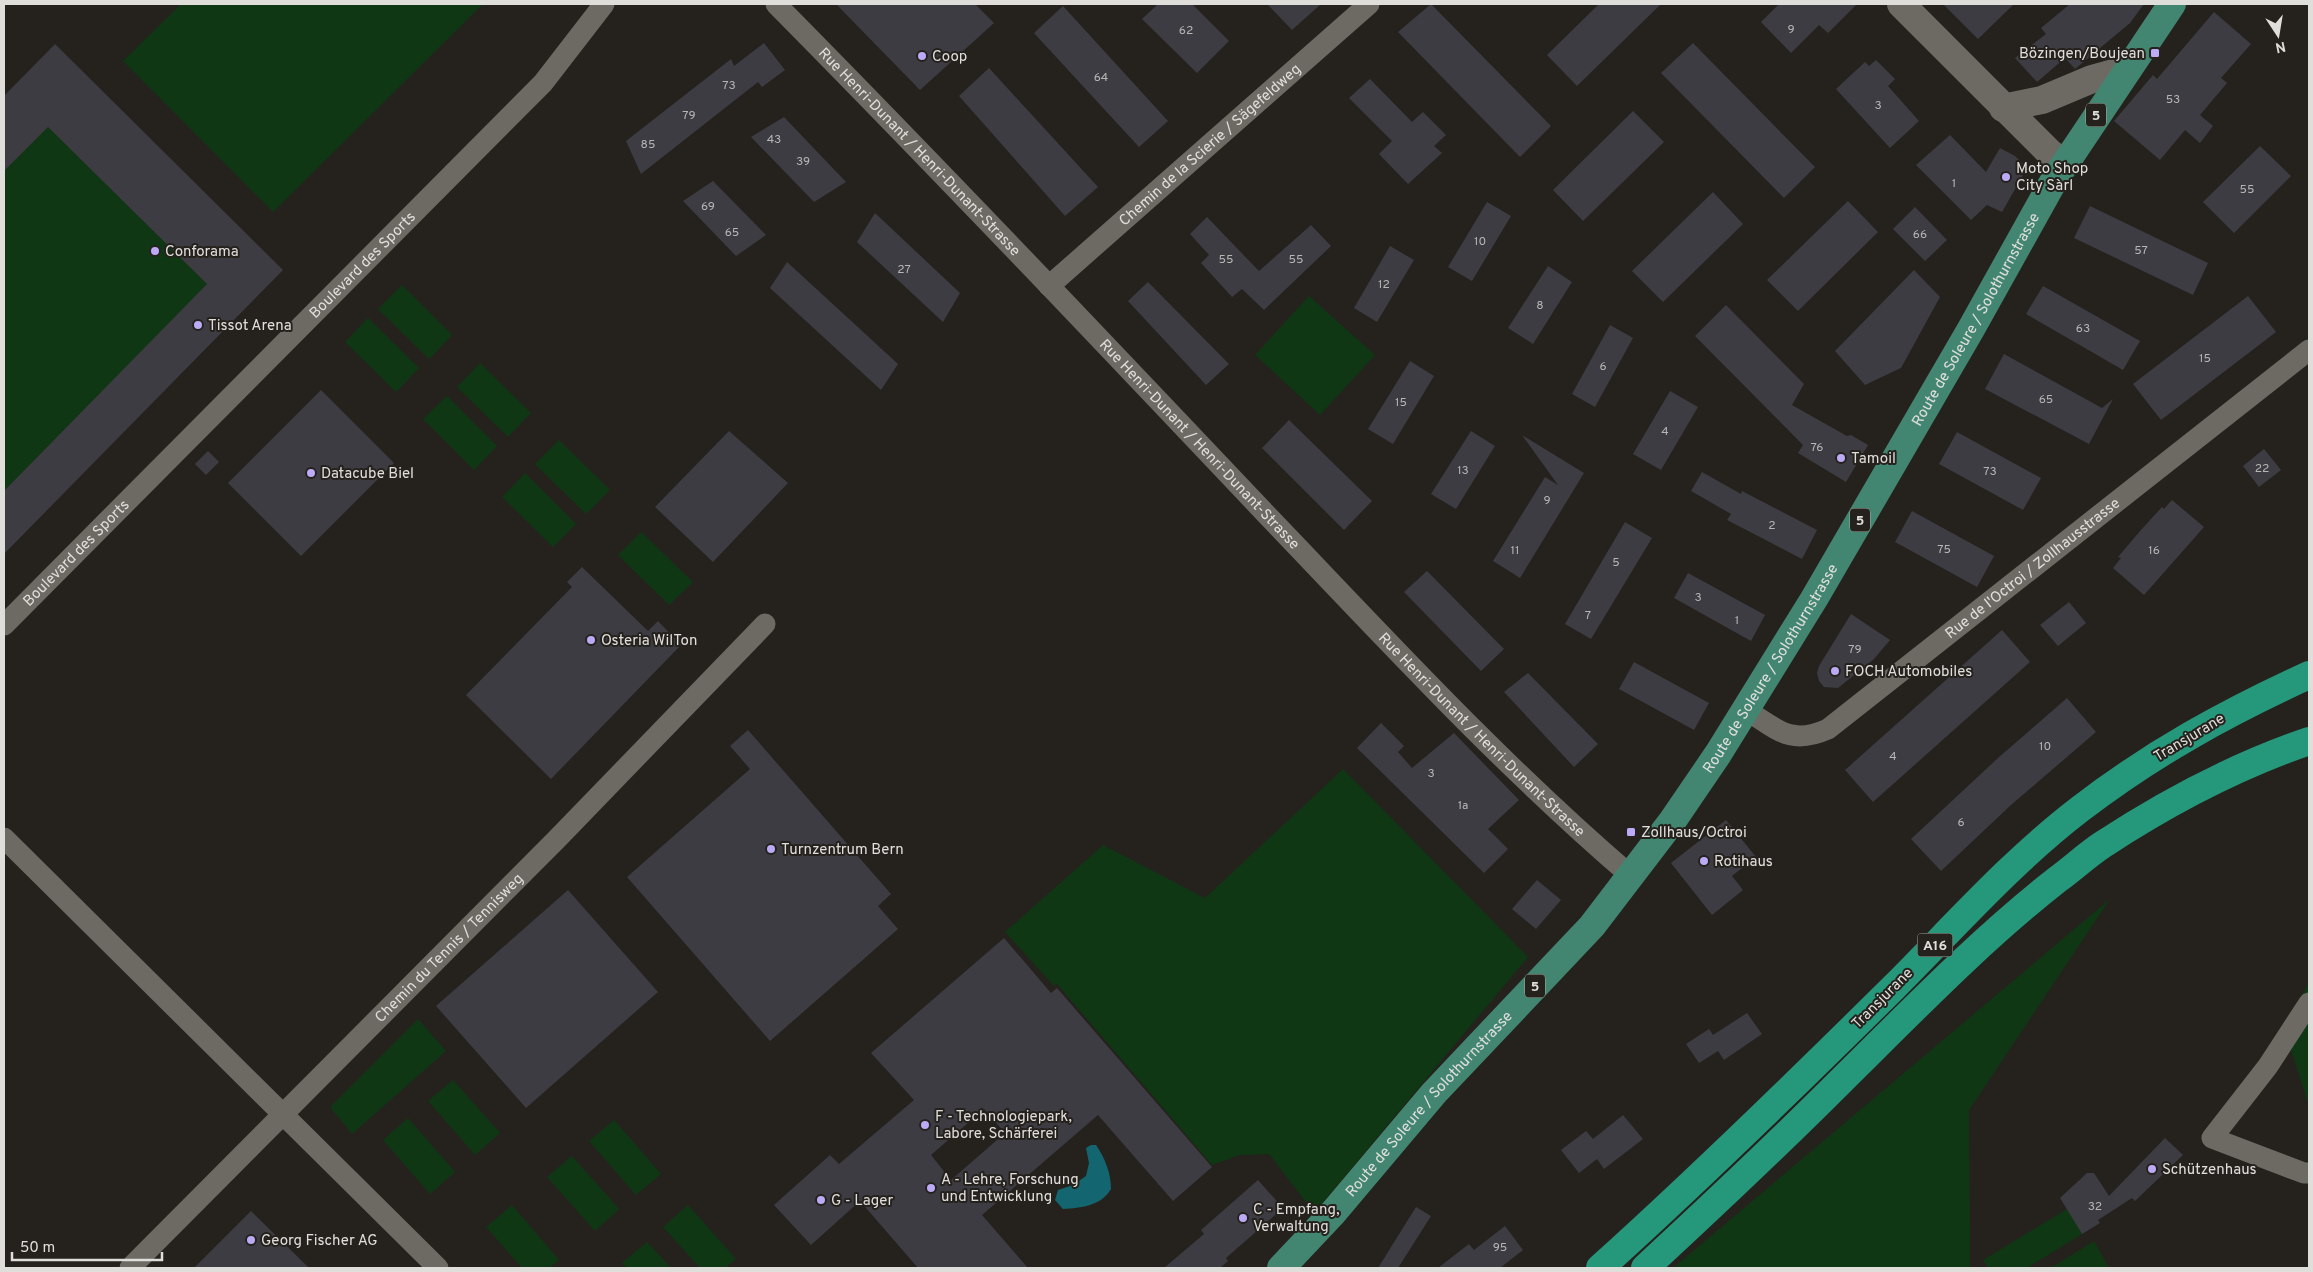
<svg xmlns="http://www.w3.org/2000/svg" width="2313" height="1272" font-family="Overpass,sans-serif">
<rect width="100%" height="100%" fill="#25221d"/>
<g fill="#0f3714">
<polygon points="181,4 483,4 273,212 123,61"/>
<polygon points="48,127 207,284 4,491 4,171"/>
<polygon points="402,285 452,335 429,359 378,309"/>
<polygon points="1309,296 1375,355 1320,415 1255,355"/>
<polygon points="368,318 419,368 396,392 345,342"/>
<polygon points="480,363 531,413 508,437 457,387"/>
<polygon points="447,396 497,446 474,470 423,419"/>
<polygon points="559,440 610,490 586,514 535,464"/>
<polygon points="525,473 576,524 553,547 502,497"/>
<polygon points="641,532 693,582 669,605 618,555"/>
<polygon points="1343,769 1528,957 1314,1213 1269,1154 1240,1155 1212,1165 1057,984 1054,986 1005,932 1103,845 1205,898"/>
<polygon points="2110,899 1969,1110 1970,1268 1673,1268"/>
<polygon points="2309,982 2309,1106 2284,1028"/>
<polygon points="418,1019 446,1051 352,1134 330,1107"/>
<polygon points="453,1080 500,1133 475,1155 428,1101"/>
<polygon points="408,1118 455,1172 430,1194 383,1140"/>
<polygon points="614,1120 661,1174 636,1195 589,1141"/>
<polygon points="572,1156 619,1209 595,1231 547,1177"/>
<polygon points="512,1205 559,1260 549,1268 522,1268 486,1227"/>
<polygon points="688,1205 736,1259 725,1268 700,1268 663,1227"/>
<polygon points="2067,1209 2082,1234 2027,1268 1988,1268 1983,1260"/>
<polygon points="2094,1241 2109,1268 2051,1268"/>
<polygon points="647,1242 671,1268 627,1268 622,1263"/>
</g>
<path fill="#13666f" d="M1091,1145H1096C1105,1158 1111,1173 1111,1189C1101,1206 1081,1208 1063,1209L1055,1200L1058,1190L1073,1185L1086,1176L1089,1163L1086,1148Z"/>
<g fill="#3c3c42" fill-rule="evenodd">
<polygon points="836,4 975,4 994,23 920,90"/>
<polygon points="1158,4 1192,4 1229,41 1197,73 1142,19"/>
<polygon points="1267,4 1321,4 1292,30"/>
<polygon points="1431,4 1551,126 1520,157 1398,32"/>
<polygon points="1599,4 1661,4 1577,86 1547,55"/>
<polygon points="1779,4 1857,4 1828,33 1819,25 1791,53 1761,22"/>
<polygon points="1943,4 2014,4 1978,39"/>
<polygon points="2070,4 2144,4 2130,23 2075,69 2065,58 2037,82 2015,58 2046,34 2041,28"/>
<polygon points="1063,6 1168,121 1139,147 1034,33"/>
<polygon points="2214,12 2251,44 2221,78 2227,83 2200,115 2213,126 2200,143 2185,130 2160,160 2114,121 2153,75 2157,79"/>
<polygon points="764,43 785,70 762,87 758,82 641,174 626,141 731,59 734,66"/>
<polygon points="1693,43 1815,167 1784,198 1661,73"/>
<polygon points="55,44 283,270 4,554 4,491 207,284 48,127 4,171 4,96"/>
<polygon points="1876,60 1895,79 1888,86 1919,121 1890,148 1836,89 1865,62 1869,66"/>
<polygon points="989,68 1098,187 1065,216 959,96"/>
<polygon points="1370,79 1412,122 1423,112 1446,135 1434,146 1442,153 1408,184 1379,154 1392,141 1349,98"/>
<polygon points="1633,111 1664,142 1583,221 1553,190"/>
<polygon points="784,117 846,182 814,202 751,137"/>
<polygon points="1950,135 1986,172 2000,148 2015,156 2027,168 2002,212 1987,205 1971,220 1916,165"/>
<polygon points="2260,146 2291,176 2234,233 2203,202"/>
<polygon points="713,181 766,235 736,256 683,201"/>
<polygon points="1713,192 1743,224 1663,302 1632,271"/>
<polygon points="1848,201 1878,232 1798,311 1767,280"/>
<polygon points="1487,202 1511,216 1472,281 1448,267"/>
<polygon points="2090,206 2208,263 2193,295 2074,238"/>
<polygon points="1915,207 1947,240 1925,261 1893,229"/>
<polygon points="875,213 960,293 943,322 857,242"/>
<polygon points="1207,217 1259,271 1311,225 1331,246 1264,310 1242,289 1232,297 1201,263 1209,255 1190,234"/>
<polygon points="1390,246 1414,260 1377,322 1354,308"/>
<polygon points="787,262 898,364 881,390 770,288"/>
<polygon points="1548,266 1572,282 1533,344 1508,328"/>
<polygon points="1914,270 1940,297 1901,368 1865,385 1835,351"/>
<polygon points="1148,282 1229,364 1206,385 1128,301"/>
<polygon points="2043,286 2140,341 2123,370 2026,314"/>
<polygon points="2248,296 2276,332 2161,420 2133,384"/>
<polygon points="1726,305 1804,384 1792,405 1847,436 1851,435 1868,445 1846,482 1798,453 1803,445 1695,336"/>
<polygon points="1610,325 1633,338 1595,407 1572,394"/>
<polygon points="2004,354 2102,408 2113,399 2089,444 1985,389"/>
<polygon points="1410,361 1434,376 1393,444 1368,429"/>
<polygon points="321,390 394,463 301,556 228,483"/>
<polygon points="1670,391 1698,407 1661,470 1633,454"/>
<polygon points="1289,420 1372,501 1344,530 1262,448"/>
<polygon points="729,431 788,483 713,562 655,507"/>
<polygon points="1471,431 1495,446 1456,509 1431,494"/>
<polygon points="1957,432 2041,478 2023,510 1939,464"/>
<polygon points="1522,435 1584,473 1520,578 1493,561 1545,477 1558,485"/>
<polygon points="2264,449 2281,470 2259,487 2243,466"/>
<polygon points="208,451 219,462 206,475 195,464"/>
<polygon points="1702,472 1741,494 1742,491 1817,530 1802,559 1727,520 1731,514 1691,491"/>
<polygon points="2172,500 2204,527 2144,595 2113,568 2121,558 2118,557 2141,530 2162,507 2164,509"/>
<polygon points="1912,511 1994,556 1977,587 1895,542"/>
<polygon points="1625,522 1652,538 1591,639 1565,624"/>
<polygon points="582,567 648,631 658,621 681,645 551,779 466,695 572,587 567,582"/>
<polygon points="1427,571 1504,649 1481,671 1404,592"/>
<polygon points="1688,573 1765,615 1751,641 1674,598"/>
<polygon points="2069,602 2086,623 2058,646 2040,625"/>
<polygon points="1851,614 1890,640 1874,659 1838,688 1824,687 1819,681 1817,673 1819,666"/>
<polygon points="2002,630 2030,662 1873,802 1845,770"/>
<polygon points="1634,662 1709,703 1694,730 1619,689"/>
<polygon points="1528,673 1598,744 1574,767 1504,692"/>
<polygon points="2067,698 2096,732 2011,805 1941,871 1911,839 1998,758"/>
<polygon points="1381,723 1404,746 1398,752 1412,768 1454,733 1519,800 1488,829 1508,849 1484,873 1357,748"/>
<polygon points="748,730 891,894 878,906 898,929 770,1041 627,877 750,769 730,746"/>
<polygon points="1726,820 1756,857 1732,876 1743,890 1712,915 1671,863"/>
<polygon points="1537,880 1561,900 1536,929 1512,909"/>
<polygon points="568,890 658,992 526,1108 436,1006"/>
<path d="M1004,938L1051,993L1057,988L1212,1167L1173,1201L1098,1115L982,1215L1028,1268H918L860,1201L811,1245L774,1205L830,1155L839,1164L914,1100L871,1053ZM984,1109L1005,1133L951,1180L931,1155Z"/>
<polygon points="1747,1013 1762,1034 1724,1060 1718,1051 1699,1063 1686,1044 1709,1029 1713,1035"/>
<polygon points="1623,1115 1643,1139 1604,1169 1597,1159 1579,1173 1561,1150 1586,1131 1593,1139"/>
<polygon points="2165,1138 2183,1155 2135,1201 2132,1198 2098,1220 2100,1223 2082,1234 2060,1198 2087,1173 2094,1173 2109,1196"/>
<polygon points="1258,1180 1283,1208 1226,1258 1228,1261 1220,1268 1164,1268 1204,1234 1201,1230"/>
<polygon points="1416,1207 1431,1216 1398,1268 1378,1268"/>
<polygon points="251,1211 309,1268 194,1268"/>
<polygon points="1505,1226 1523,1250 1500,1268 1438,1268 1469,1244 1474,1250"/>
</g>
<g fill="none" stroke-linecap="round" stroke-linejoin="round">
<g stroke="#6d6a64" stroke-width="21">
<path id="s1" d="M776,4C941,171 1103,342 1265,513C1384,637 1500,764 1631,876"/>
<path id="s2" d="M1049,286L1369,4"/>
<path id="s3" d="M4,625L543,83L604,4"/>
<path id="s4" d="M1746,710C1777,729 1790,746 1828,729L2309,350"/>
<polyline points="4,838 438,1268"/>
<polyline points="2309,1003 2268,1066 2212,1138 2304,1173 2309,1173"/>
<path id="s5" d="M130,1268L556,840L765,624"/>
</g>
<g stroke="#6d6a64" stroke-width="28">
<polyline points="1901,4 2051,154 2066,162"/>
<polyline points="2003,108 2042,100 2092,79 2128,69"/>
</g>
<path stroke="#428672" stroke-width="28" id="s6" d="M1281,1268L1332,1214L1434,1093L1592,926L1673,820L1718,754L1814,599L1971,329L2053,182L2172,4"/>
<g stroke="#25987b" stroke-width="28">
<path d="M1600,1268C1701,1177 1798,1082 1894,987C1954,927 2012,861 2080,809C2153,753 2226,713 2309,675"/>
<path d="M1645,1268C1711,1207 1777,1145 1841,1081C1911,1012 1980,940 2058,879C2073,868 2087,855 2102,845C2166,803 2236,766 2309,741"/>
</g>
</g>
<g fill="#bcaaf6" stroke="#25221d" stroke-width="2">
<rect x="2150" y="48" width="10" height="10" rx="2.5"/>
<circle cx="922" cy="56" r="5"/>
<circle cx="2006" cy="177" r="5"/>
<circle cx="155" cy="251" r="5"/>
<circle cx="198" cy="325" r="5"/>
<circle cx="1841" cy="458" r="5"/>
<circle cx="311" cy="473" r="5"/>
<circle cx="591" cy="640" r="5"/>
<circle cx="1835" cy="671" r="5"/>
<rect x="1626" y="827" width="10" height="10" rx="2.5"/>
<circle cx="771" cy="849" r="5"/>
<circle cx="1704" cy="861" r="5"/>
<circle cx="925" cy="1125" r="5"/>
<circle cx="2152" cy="1169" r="5"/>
<circle cx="931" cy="1188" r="5"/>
<circle cx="821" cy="1200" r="5"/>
<circle cx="1243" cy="1218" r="5"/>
<circle cx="251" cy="1240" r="5"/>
</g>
<g text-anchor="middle" stroke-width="4" stroke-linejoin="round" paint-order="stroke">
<g font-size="12" fill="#b7b6b5">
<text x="1791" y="33">9</text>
<text x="1186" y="34">62</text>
<text x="1101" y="81">64</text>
<text x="729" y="89">73</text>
<text x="2173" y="103">53</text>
<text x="1878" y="109">3</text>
<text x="689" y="119">79</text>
<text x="774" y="143">43</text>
<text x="648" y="148">85</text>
<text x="803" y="165">39</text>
<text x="1954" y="187">1</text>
<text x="2247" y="193">55</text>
<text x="708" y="210">69</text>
<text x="732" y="236">65</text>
<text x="1920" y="238">66</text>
<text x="1480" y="245">10</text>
<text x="2141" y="254">57</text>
<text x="1226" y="263">55</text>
<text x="1296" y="263">55</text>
<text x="904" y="273">27</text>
<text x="1384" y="288">12</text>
<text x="1540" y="309">8</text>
<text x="2083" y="332">63</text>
<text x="2205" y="362">15</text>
<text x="1603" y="370">6</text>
<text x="2046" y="403">65</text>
<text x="1401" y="406">15</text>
<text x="1665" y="435">4</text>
<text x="1817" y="451">76</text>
<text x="2262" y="472">22</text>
<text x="1463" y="474">13</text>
<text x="1990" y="475">73</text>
<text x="1547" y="504">9</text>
<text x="1772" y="529">2</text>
<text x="1944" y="553">75</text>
<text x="1515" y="554">11</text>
<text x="2154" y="554">16</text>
<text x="1616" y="566">5</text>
<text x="1698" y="601">3</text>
<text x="1588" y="619">7</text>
<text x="1737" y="624">1</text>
<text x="1855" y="653">79</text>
<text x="2045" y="750">10</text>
<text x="1893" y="760">4</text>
<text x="1431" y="777">3</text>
<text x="1463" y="809">1a</text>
<text x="1961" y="826">6</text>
<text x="2095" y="1210">32</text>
<text x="1500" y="1251">95</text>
</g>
<g fill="#25221d" stroke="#a8a6a2" stroke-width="1">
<rect x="2086" y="103.5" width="20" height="23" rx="4"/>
<rect x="1850" y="508.5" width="20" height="23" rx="4"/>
<rect x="1917.5" y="933.5" width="35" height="23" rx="4"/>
<rect x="1525" y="974.5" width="20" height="23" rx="4"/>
</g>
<g font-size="14" font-weight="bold" fill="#e0dedb">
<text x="2096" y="120">5</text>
<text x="1860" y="525">5</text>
<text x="1935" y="950">A16</text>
<text x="1535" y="991">5</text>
</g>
<g font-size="15" fill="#e0dedb" stroke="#25221d" text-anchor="start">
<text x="2145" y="58" text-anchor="end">Bözingen/Boujean</text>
<text x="932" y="61">Coop</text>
<text x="2016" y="173">Moto Shop<tspan x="2016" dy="17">City Sàrl</tspan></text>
<text x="165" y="256">Conforama</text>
<text x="208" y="330">Tissot Arena</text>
<text x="1851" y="463">Tamoil</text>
<text x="321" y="478">Datacube Biel</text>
<text x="601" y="645">Osteria WilTon</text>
<text x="1845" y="676">FOCH Automobiles</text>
<text x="1641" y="837">Zollhaus/Octroi</text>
<text x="781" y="854">Turnzentrum Bern</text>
<text x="1714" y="866">Rotihaus</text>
<text x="935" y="1121">F - Technologiepark,<tspan x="935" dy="17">Labore, Schärferei</tspan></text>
<text x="2162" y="1174">Schützenhaus</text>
<text x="941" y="1184">A - Lehre, Forschung<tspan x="941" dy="17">und Entwicklung</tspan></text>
<text x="831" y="1205">G - Lager</text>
<text x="1253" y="1214">C - Empfang,<tspan x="1253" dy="17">Verwaltung</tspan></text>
<text x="261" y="1245">Georg Fischer AG</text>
</g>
<g font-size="15" fill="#e0dedb" stroke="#25221d">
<text dy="5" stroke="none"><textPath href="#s2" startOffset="214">Chemin de la Scierie / Sägefeldweg</textPath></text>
<text dy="5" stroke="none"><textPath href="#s1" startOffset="206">Rue Henri-Dunant / Henri-Dunant-Strasse</textPath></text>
<text dy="5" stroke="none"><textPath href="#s3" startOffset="508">Boulevard des Sports</textPath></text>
<text dy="5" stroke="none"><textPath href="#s6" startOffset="1181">Route de Soleure / Solothurnstrasse</textPath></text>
<text dy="5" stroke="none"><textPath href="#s1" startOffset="611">Rue Henri-Dunant / Henri-Dunant-Strasse</textPath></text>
<text dy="5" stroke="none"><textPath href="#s3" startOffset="102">Boulevard des Sports</textPath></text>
<text dy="5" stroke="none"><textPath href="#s4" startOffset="350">Rue de l'Octroi / Zollhausstrasse</textPath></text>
<text dy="5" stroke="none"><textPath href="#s6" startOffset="776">Route de Soleure / Solothurnstrasse</textPath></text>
<text dy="5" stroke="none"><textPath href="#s1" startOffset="1016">Rue Henri-Dunant / Henri-Dunant-Strasse</textPath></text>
<text transform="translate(2189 737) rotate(-31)" y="5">Transjurane</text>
<text dy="5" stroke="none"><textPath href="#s5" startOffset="452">Chemin du Tennis / Tennisweg</textPath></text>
<text transform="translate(1882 998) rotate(-45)" y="5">Transjurane</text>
<text dy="5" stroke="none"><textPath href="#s6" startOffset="221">Route de Soleure / Solothurnstrasse</textPath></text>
</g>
</g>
<rect width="2313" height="1272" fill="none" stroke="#e0dedb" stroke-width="10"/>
<g transform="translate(2278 35) rotate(168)" stroke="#25221d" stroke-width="4" paint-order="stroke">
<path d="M0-4L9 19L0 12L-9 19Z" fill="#e0dedb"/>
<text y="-8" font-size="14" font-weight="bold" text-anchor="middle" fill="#e0dedb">N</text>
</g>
<path d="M12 1252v8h150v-8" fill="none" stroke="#e0dedb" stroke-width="2.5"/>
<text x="20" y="1252" font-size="15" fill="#e0dedb" stroke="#25221d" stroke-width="4" paint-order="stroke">50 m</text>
</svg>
